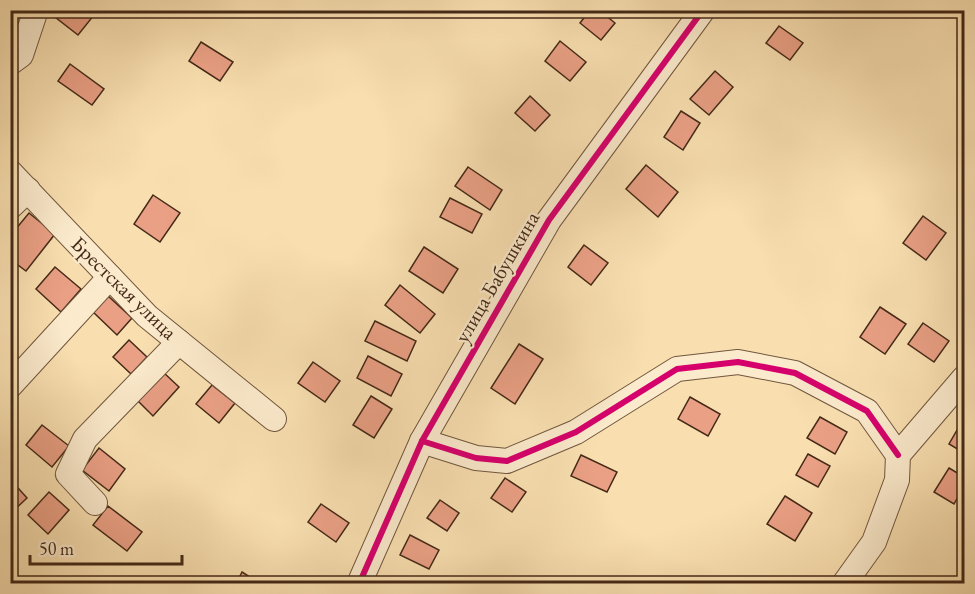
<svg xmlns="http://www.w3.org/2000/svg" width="975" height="594" font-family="'EB Garamond',serif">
<rect width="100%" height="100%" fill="#f9dfb0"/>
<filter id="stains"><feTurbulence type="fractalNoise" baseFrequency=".00333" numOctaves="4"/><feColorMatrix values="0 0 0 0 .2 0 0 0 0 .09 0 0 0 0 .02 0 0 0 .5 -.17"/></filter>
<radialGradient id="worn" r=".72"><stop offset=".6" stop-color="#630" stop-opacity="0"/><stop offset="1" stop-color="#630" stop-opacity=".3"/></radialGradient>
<g fill="#eaa085" stroke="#442917" stroke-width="1.5">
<polygon points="60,10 98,10 78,35 55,17"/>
<polygon points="590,10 599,10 615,23 601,40 580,23"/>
<polygon points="779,26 803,43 790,60 766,43"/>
<polygon points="560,41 586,62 570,81 545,61"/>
<polygon points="201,42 233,62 220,81 189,61"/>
<polygon points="70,64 104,89 92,105 58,81"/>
<polygon points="715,71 733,87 709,115 690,99"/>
<polygon points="530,96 550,115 535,131 515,113"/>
<polygon points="681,111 700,123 683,150 664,137"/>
<polygon points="646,165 678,192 658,217 626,189"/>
<polygon points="468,167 502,190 490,210 455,186"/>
<polygon points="153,195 180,213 160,242 134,224"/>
<polygon points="450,198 482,214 472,233 440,217"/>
<polygon points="29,213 55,234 26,271 10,259 10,236"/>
<polygon points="923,216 946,233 926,260 903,243"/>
<polygon points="584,245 608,263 591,285 568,267"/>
<polygon points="424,247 458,269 443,293 409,271"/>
<polygon points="55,267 81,289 61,312 36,289"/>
<polygon points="400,285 435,314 420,333 385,305"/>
<polygon points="107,295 132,318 117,335 92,311"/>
<polygon points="880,307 906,324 885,354 860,337"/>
<polygon points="375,321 416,341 407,361 365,341"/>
<polygon points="923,323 949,341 934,362 908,344"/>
<polygon points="129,340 147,357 131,374 113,357"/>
<polygon points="519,344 543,359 515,404 491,388"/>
<polygon points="368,356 402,374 391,396 357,378"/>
<polygon points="313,362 340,381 325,402 298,383"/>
<polygon points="163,372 179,387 153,416 137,400"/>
<polygon points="212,385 235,403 219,423 196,404"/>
<polygon points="371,396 392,409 374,438 353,425"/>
<polygon points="690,397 720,414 708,436 678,419"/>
<polygon points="820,417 847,432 835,454 807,438"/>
<polygon points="964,418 964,453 949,444"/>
<polygon points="42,425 69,446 52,467 26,445"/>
<polygon points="99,448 125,469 109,491 82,470"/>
<polygon points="808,454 830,466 818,487 796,475"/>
<polygon points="581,455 617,472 607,492 571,476"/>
<polygon points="949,468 964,477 964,486 954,504 934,492"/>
<polygon points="505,478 526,492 512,512 491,498"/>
<polygon points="10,479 27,498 10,514"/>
<polygon points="49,492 69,510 48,534 28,515"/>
<polygon points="785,496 812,513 795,541 767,524"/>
<polygon points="440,500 459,513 447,531 427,518"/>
<polygon points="321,504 349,523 336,542 308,522"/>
<polygon points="108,506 142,532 127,551 93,525"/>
<polygon points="410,535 439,550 429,569 400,555"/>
<polygon points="242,572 261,584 236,584"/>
</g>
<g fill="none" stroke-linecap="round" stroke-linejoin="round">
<defs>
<g id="minor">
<polyline points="10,63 21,55 36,10"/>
<polyline points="10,172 147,316 274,419"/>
<polyline points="10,207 28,190"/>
<polyline points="10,386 110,277"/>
<polyline points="422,441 476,458 507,461 576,432 677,369 738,362 795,373 867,411 898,455"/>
<polyline points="95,503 68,474 85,439 179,342"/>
<polyline points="359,584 422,441 549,220 703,10"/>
<polyline points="844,584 874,542 897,480 898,455 964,378"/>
</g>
</defs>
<use href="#minor" stroke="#71563d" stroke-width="26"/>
<use href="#minor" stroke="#fbeacc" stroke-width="24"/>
<defs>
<g id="cycleway">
<polyline points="422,441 476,458 507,461 576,432 677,369 738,362 795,373 867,411 898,455"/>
<polyline points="359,584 422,441 549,220 703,10"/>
</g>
</defs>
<use href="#cycleway" stroke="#fbeacc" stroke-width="10"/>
<use href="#cycleway" stroke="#d6006c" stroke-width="6"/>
</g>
<g text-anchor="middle" stroke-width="4.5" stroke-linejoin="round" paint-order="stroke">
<g font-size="21" fill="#442917" stroke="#fbeacc">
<text transform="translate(497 277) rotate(-60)" y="7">улица Бабушкина</text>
<text transform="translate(124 288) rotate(44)" y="7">Брестская улица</text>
</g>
</g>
<rect width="975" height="594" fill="none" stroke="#f9dfb0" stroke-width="36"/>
<rect x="12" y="12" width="951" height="570" fill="none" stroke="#442917" stroke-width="3"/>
<rect x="18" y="18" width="939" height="558" fill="none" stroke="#442917" stroke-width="1.5"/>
<path d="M30 555v9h152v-9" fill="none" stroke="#442917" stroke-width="3"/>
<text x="39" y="555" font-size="18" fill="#442917" stroke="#fbeacc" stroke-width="4.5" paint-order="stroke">50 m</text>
<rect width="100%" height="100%" filter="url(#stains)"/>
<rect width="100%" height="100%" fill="url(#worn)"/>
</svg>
